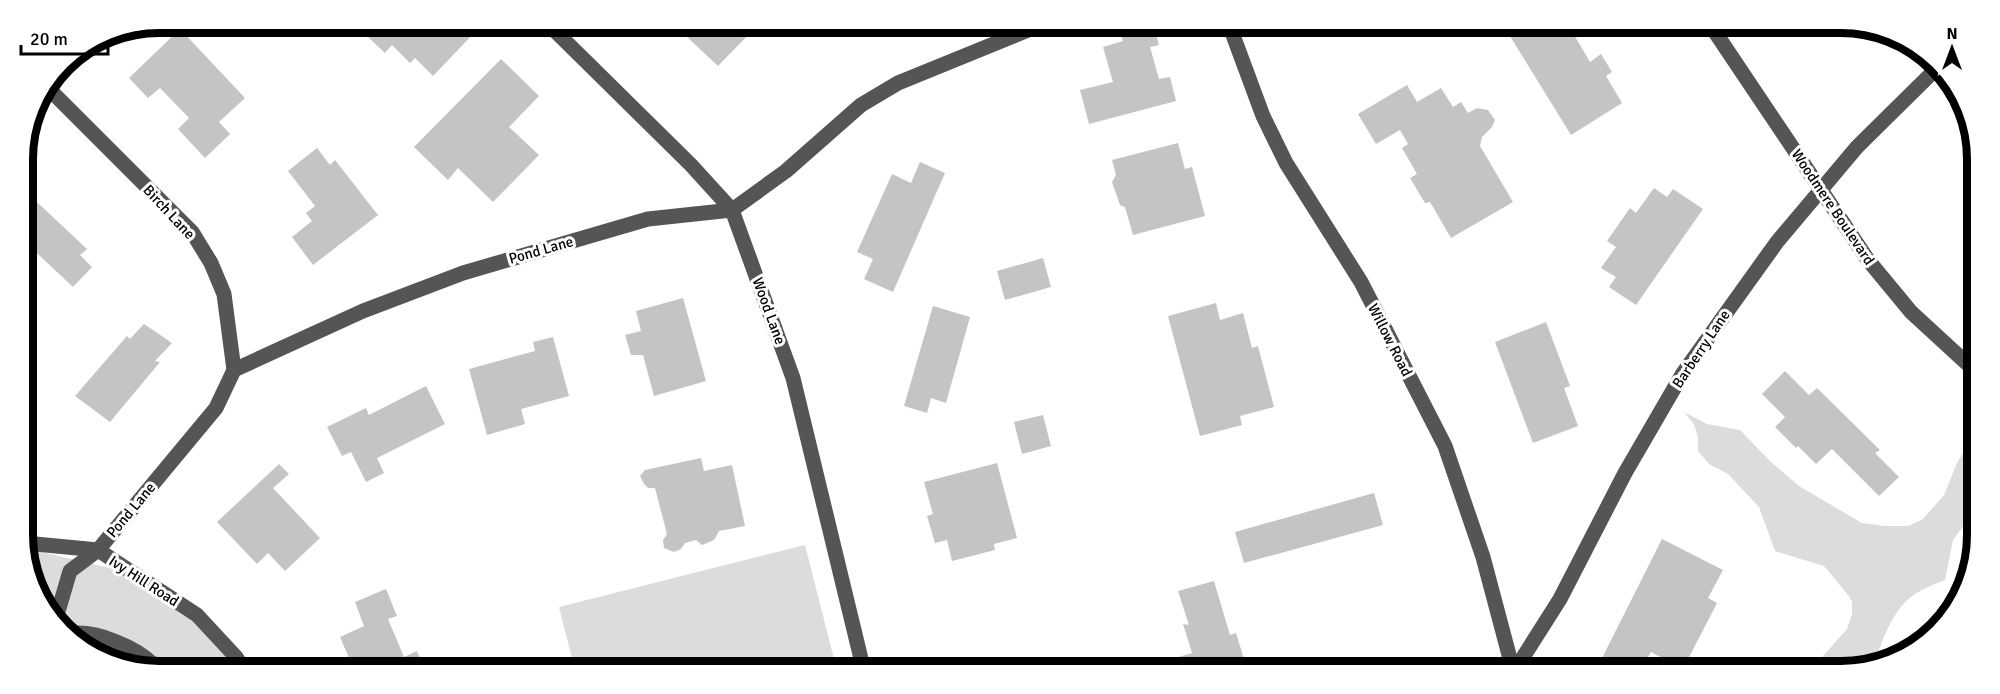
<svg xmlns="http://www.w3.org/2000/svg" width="2000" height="694" font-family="Signika,sans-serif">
<rect width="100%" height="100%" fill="#fff"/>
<g fill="#dcdcdc">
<path d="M1684,412L1707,424L1740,430L1771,462L1799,486L1862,523L1885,526H1908L1923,519L1944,495L1957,463L1972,438L1971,516L1953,540L1945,580C1935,584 1924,588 1915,594C1892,609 1884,639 1874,662L1850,671H1812L1823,656L1847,629L1852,614V602L1849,596L1824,566L1775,551L1759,507L1728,474L1709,464L1698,451V437L1694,424Z"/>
<polygon points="805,545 836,667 574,666 559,607"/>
<polygon points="25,548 110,568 197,615 236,665 115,664 57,625 25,562"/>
</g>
<g fill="#c4c4c4">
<polygon points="380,23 466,24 475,32 433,76 415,58 410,63 392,45 385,53 367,36"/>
<polygon points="696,25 758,25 718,66 686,36"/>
<polygon points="1127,26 1154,27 1159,45 1150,47 1159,79 1170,77 1176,101 1089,124 1080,90 1113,82 1103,47 1123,41 1119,28"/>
<polygon points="1505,28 1570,28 1590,62 1601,54 1612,72 1606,76 1622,103 1571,135"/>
<polygon points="180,29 245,98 219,122 230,134 205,158 178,129 189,118 160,88 148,98 129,78"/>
<polygon points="501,59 539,96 509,127 539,155 493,202 458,168 448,180 414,147"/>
<polygon points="1407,85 1417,102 1441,88 1453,107 1461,102 1468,113 1477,108 1488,110 1495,120 1492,127 1482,137 1480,146 1513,202 1451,238 1430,202 1425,203 1410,178 1417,174 1402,148 1408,144 1400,130 1376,144 1358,114"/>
<polygon points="1178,143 1185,169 1192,167 1205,216 1133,235 1125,207 1120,205 1112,182 1116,175 1112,160"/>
<polygon points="317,148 330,165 335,160 378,215 313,265 292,237 312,221 306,213 315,206 288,171"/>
<polygon points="920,162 945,173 893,292 864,279 873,259 857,252 892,174 911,183"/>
<polygon points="1654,188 1667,197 1673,189 1703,209 1636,305 1609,287 1616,277 1601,268 1616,247 1607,241 1630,208 1636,213"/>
<polygon points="23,189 87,249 80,255 92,267 73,287 23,240"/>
<polygon points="1043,258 1051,287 1005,300 997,271"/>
<polygon points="683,298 706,381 654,396 643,355 631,355 625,335 641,331 636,311"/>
<polygon points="1216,303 1220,320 1243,313 1252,348 1258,346 1274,407 1240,416 1242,425 1200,436 1168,316"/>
<polygon points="933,306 970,317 946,403 931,398 927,413 904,406"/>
<polygon points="1546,322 1570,386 1564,388 1578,426 1533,443 1495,342"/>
<polygon points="144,324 172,343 155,361 160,362 110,422 75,396 127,336 130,339"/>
<polygon points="553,337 569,396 521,409 525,424 487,435 469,369 535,351 533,342"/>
<polygon points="1785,371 1809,395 1817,388 1880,450 1875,453 1899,477 1879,496 1832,449 1816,464 1798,446 1796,448 1775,427 1785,417 1762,394"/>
<polygon points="426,386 445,424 377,458 384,473 366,482 351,452 342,456 327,427 366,408 369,415"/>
<polygon points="1043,415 1051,446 1022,454 1014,422"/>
<polygon points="701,458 704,471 732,465 745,526 719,531 714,540 702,545 696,540 685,543 681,549 674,552 664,548 663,540 667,534 655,488 648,488 644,484 640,476 645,470"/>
<polygon points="997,463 1017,538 994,544 995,550 952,561 947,540 935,543 927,516 933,514 924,482"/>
<polygon points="279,464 289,474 273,488 320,538 285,571 268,553 257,564 217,522"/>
<polygon points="1374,493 1383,525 1244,563 1235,532"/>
<polygon points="1662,539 1723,570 1708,598 1717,603 1683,669 1651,652 1641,670 1606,670 1598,666"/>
<polygon points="1214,581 1230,635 1236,633 1247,669 1175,669 1172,659 1192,653 1183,624 1189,625 1178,591"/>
<polygon points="386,589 397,616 388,619 404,657 417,651 423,666 352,665 340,637 364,626 355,602"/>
</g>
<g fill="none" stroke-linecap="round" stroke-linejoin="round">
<g stroke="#555" stroke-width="15">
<polyline points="548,24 691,165 732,210 793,378 863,667"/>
<polyline points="1230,27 1263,116 1286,163 1361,282 1445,446 1483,557 1513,670"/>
<polyline points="1713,29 1868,260 1911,312 1973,369"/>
<polyline points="46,86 192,232 211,263 224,294 234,370"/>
<polyline points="25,543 98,550 197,615 236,657 241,665"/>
<polyline points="55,622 70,571 98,550 216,408 234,370 363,311 463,273 648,219 732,210 786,171 861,105 898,83 1038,26"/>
<path d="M69,634C94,629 136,647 154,665"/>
<polyline points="1515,670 1560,599 1625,473 1683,373 1777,242 1857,147 1939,66"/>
</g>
</g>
<g text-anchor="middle" stroke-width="6" stroke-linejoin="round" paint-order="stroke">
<g font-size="15" fill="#000" stroke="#fff">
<text transform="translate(1833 207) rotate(56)" y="5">Woodmere Boulevard</text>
<text transform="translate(169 212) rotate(47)" y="5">Birch Lane</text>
<text transform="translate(541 250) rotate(-16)" y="5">Pond Lane</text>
<text transform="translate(769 311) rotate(70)" y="5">Wood Lane</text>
<text transform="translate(1390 340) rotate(63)" y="5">Willow Road</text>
<text transform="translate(1701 349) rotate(-56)" y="5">Barberry Lane</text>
<text transform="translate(131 510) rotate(-50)" y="5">Pond Lane</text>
<text transform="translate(144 581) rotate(33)" y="5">Ivy Hill Road</text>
</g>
</g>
<path d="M0 0H2000V694H0ZM159 33H1841A126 126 0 0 1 1967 159V535A126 126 0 0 1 1841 661H159A126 126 0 0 1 33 535V159A126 126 0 0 1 159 33Z" fill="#fff" fill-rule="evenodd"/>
<path fill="none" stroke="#000" stroke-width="8" d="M159 33H1841A126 126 0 0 1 1967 159V535A126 126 0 0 1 1841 661H159A126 126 0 0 1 33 535V159A126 126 0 0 1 159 33Z"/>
<g transform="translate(1952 48)" stroke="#ffffff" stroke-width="4.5" paint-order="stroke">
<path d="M0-4.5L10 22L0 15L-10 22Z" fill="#000000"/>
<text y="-9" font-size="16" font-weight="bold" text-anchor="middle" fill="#000000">N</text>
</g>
<path d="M21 45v9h87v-9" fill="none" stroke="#000000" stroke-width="3"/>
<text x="30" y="45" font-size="18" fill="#000000" stroke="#ffffff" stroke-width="4.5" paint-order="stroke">20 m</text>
</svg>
